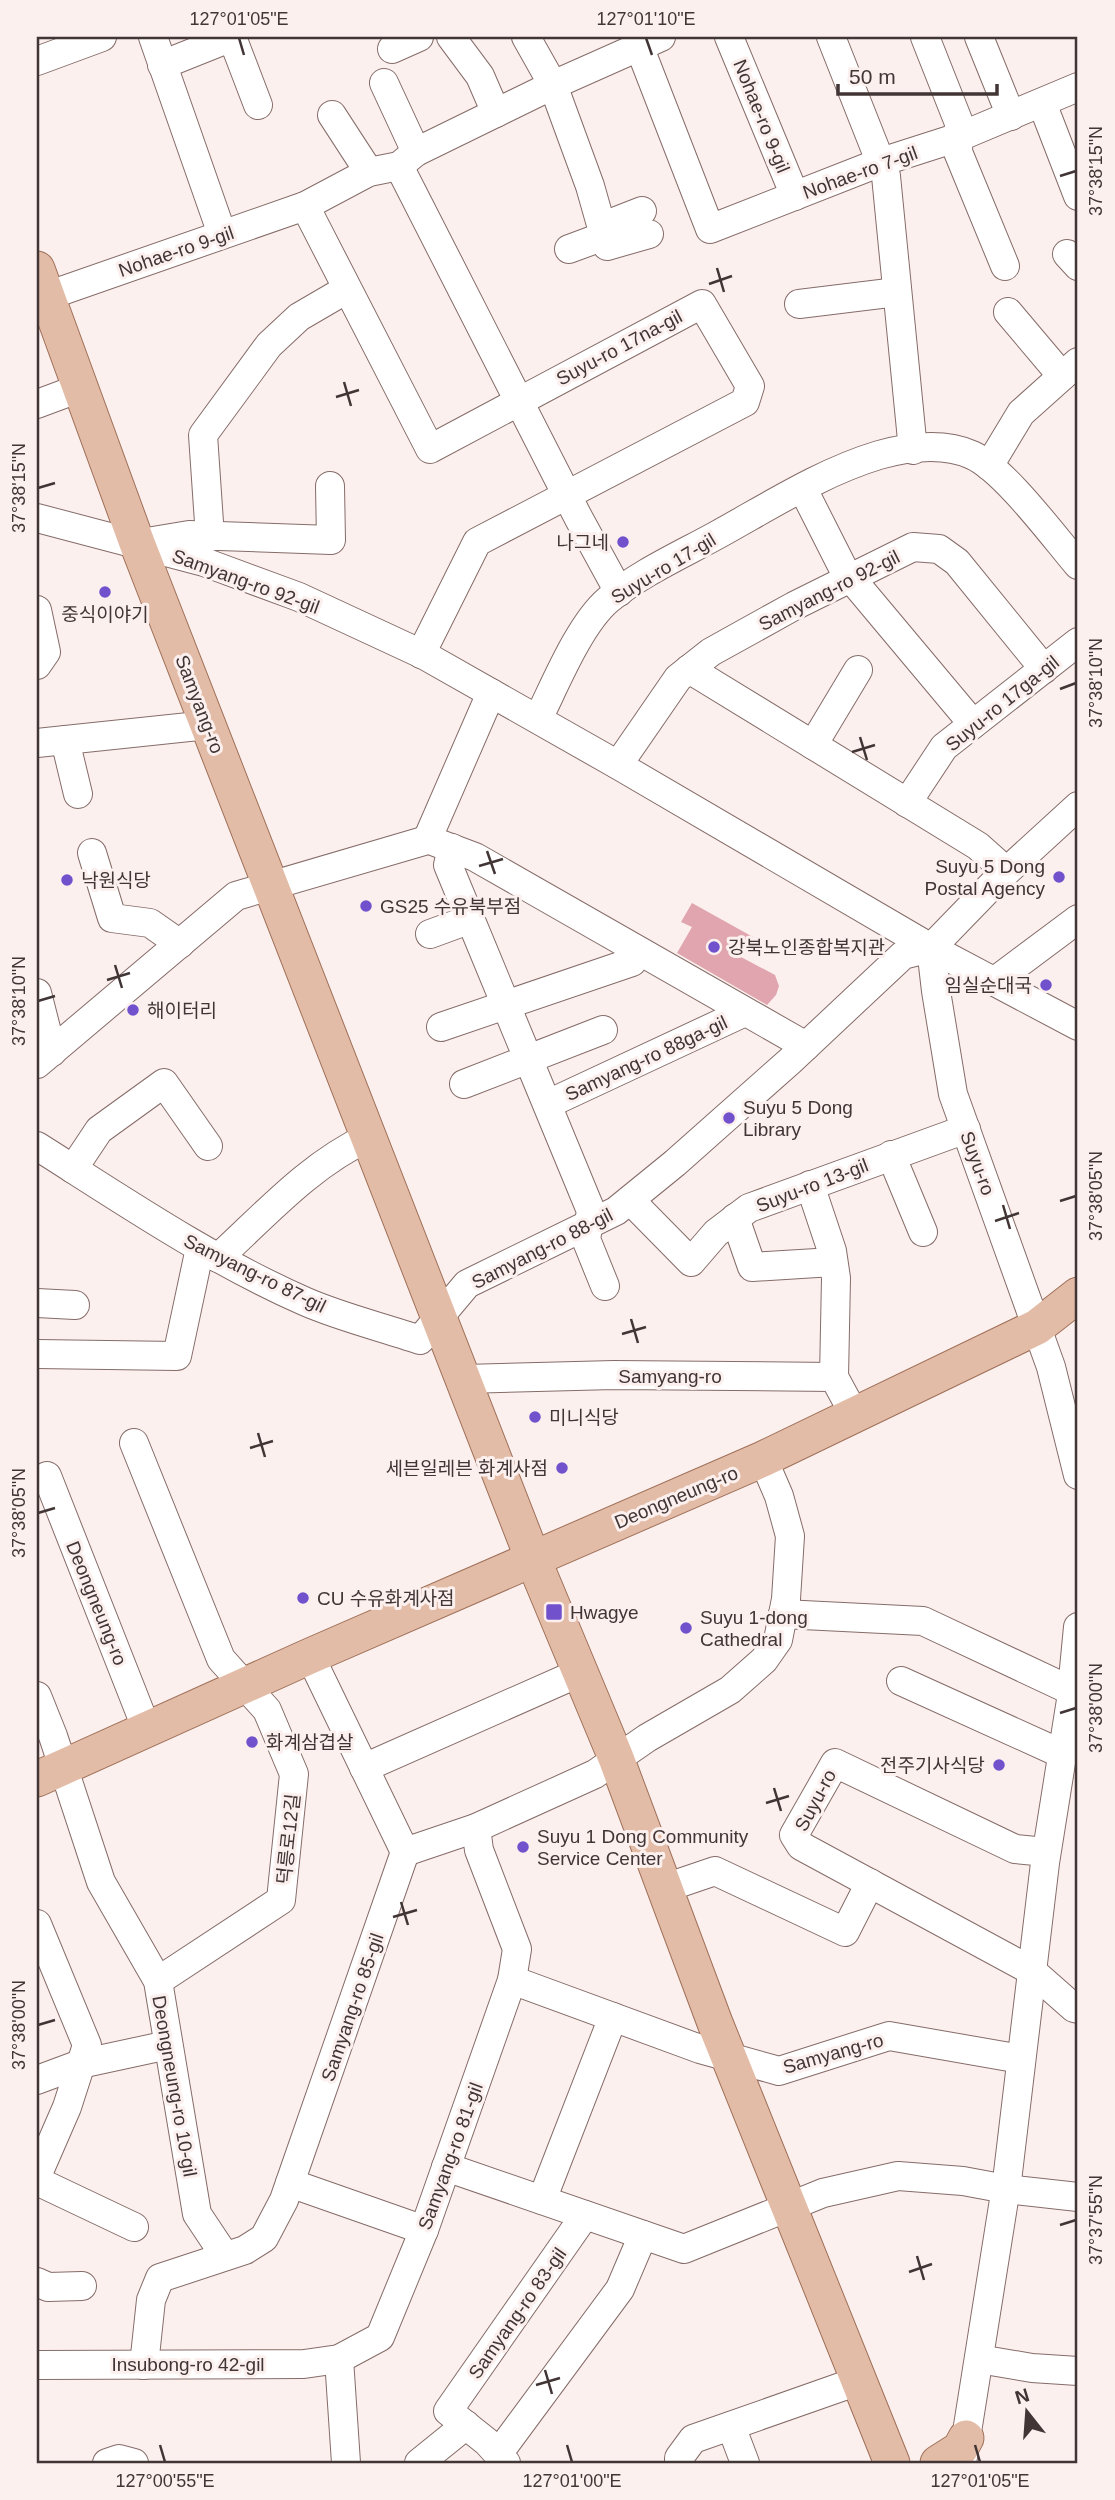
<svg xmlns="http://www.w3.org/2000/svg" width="1115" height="2500" font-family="Arial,'Noto Sans KR',sans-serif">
<rect width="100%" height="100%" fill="#fcf0ee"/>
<polygon fill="#e0a5ae" points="692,903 753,937 741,957 775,975 779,986 776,995 767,1005 677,953 692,927 681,922"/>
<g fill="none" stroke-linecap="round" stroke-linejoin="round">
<defs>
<g id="minor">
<polyline points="153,37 222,234"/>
<polyline points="232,37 258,105"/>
<polyline points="451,37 480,76 496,113"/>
<polyline points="526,37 553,85 590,186 607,246 649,234"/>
<polyline points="729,37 795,196"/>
<polyline points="831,37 886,176 913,450"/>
<polyline points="925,37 959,123 958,152 1005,266"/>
<polyline points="979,37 1011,116"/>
<polyline points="639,46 710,229 881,162 959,137 1078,87"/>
<polyline points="392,49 419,37"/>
<polyline points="37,61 102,37"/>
<polyline points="162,65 232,37"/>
<polyline points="384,83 416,152"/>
<polyline points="1042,103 1078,196"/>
<polyline points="332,115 369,172"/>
<polyline points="399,166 578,517 619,592"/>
<polyline points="305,206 430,449 702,304 750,386 745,402 477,542 421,654"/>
<polyline points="601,227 642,211"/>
<polyline points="569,249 604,236"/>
<polyline points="1067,254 1078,266"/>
<polyline points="47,296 305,206 369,172 399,166 416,152 553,85 661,37"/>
<polyline points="799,304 897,292"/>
<polyline points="1008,312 1062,376"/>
<polyline points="37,404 80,388"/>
<polyline points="989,466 1021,413 1078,362"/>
<polyline points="803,489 844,570 973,724"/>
<polyline points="37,518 204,562 299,597 424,655 618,765 931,948 1078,1026"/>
<polyline points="210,537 203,435 269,345 299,317 347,289"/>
<polyline points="147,542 189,535 331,540 330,486"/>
<polyline points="37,610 46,652 37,665"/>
<polyline points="689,669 978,846 1006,871"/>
<path d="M538,719C555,685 579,625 608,600C640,573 681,555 717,535C768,507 822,472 879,455C908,447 943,442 972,455C1004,469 1054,537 1078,565"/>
<polyline points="65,740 78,794"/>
<polyline points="37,743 208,725"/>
<polyline points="813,745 858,670"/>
<polyline points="618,765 678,678 711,652 794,606 913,547 939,549 957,562 1044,669"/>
<polyline points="907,803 944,747 1078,642"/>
<polyline points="427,840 491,693"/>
<polyline points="435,842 475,857 806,1046"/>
<polyline points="452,848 448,865 591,1211 586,1239 605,1286"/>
<polyline points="92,853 112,918 150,923 180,944"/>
<polyline points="430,934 471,919"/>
<polyline points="931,948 936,991 953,1094 1051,1367 1078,1475"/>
<polyline points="931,948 995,882 1078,806"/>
<polyline points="995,981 1078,919"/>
<polyline points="37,993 52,1052"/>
<polyline points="441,1027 632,962 638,951"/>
<polyline points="37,1064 236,896 427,840"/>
<polyline points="464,1084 603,1030"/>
<polyline points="548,1104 745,1012"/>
<path d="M37,1146C124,1201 209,1259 304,1301C340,1317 382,1327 420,1340L467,1284L616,1211L675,1163L790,1061L903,955L931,948"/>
<polyline points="891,1155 923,1232"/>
<polyline points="73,1169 99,1130 164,1083 208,1146"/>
<polyline points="810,1185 832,1251 836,1278 834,1377"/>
<polyline points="630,1200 691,1262 716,1233 749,1208 966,1129"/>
<polyline points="735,1218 752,1267 833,1262"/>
<path d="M218,1258C266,1214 309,1165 369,1137"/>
<polyline points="37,1303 75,1305"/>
<polyline points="37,1354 177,1356 200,1248"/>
<polyline points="464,1379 614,1375 834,1377 854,1414"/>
<polyline points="134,1443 221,1659 267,1710 294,1774 281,1900 158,1981"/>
<polyline points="47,1476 147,1730"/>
<polyline points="783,1614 923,1621 1072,1691"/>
<polyline points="310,1656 405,1852"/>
<polyline points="901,1681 1062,1754"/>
<polyline points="37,1696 53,1736 101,1882 158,1981 197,2214 221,2250"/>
<polyline points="364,1768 581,1672"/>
<polyline points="405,1852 476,1828 595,1774 647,1738 730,1690 764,1660 778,1640 786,1599 790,1536 779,1496 763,1459"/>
<polyline points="1046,1852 1015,1849 835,1763 794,1835 801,1846 1032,1971 1074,2008 1078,2009"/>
<polyline points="665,1888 715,1871 845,1932 870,1883"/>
<polyline points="37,1924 87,2045 67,2107 37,2176"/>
<polyline points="512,1980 700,2049 779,2071 889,2036 1021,2059"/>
<polyline points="37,2080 80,2064 168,2045"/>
<polyline points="446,2167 684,2249 823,2193 898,2176 963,2181 1006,2189 1078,2197"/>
<polyline points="37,2181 134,2227"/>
<polyline points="290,2183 424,2230"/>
<polyline points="542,2200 613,2017"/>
<polyline points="37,2282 48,2287 82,2286"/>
<polyline points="339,2359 346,2463"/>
<polyline points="979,2359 1032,2368 1078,2371"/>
<polyline points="37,2365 304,2364 339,2359 380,2337 424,2230 512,1980 517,1949 479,1850 476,1828"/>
<polyline points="144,2365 151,2300 160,2278 245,2250 264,2238 284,2200 405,1852"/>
<polyline points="731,2426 745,2463"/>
<polyline points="498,2454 620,2289 643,2235"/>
<polyline points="963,2457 1007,2181 1045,1863 1071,1700 1078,1627"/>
<polyline points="107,2463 119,2459 134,2463"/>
<polyline points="419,2463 466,2425"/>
<polyline points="506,2463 487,2442 448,2411 585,2215"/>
<polyline points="679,2463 679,2458 693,2439 858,2381"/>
</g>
<g id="major">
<polyline points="37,269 137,543 533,1559 616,1758 715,2023 892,2463"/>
<polyline points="37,1779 310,1656 763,1459 1037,1327 1078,1295"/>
<polyline points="938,2463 960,2449 966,2438"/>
</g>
</defs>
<use href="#minor" stroke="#856c68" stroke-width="30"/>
<use href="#major" stroke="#9f7059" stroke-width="37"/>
<use href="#minor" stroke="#fff" stroke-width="28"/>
<use href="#major" stroke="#e3bca7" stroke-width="35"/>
</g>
<path fill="none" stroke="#413635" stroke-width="2.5" d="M239,38L244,55M646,38L652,55M1060,176L1076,171M717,268L724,292M709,284L732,276M344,382L351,406M336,397L359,390M38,488L55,483M1060,689L1076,683M860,737L867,760M852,752L875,745M487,851L495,874M479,866L503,859M115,965L122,988M107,980L130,973M38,1001L55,996M1060,1201L1076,1196M1003,1205L1010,1229M995,1221L1019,1213M631,1319L638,1343M622,1334L646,1327M258,1433L265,1457M250,1448L273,1441M38,1513L55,1508M1060,1713L1076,1708M774,1788L781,1811M766,1803L789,1796M401,1902L408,1925M393,1917L417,1910M38,2025L55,2020M1060,2225L1076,2220M917,2256L924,2280M909,2272L932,2264M545,2370L552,2394M536,2385L560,2378M160,2445L165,2462M567,2445L572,2462M975,2445L980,2462"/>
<g fill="#7252cc" stroke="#fcf0ee" stroke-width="2.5">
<circle cx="623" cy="542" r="7"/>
<circle cx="105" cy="592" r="7"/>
<circle cx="1059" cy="877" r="7"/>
<circle cx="67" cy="880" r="7"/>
<circle cx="366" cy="906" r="7"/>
<circle cx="714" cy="947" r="7"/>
<circle cx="1046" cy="985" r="7"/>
<circle cx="133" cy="1010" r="7"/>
<circle cx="729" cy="1118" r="7"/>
<circle cx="535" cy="1417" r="7"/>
<circle cx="562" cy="1468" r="7"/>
<circle cx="303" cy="1598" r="7"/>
<rect x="545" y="1603" width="18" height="18" rx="3.5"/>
<circle cx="686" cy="1628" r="7"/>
<circle cx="252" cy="1742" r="7"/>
<circle cx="999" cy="1765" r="7"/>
<circle cx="523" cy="1847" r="7"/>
</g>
<g text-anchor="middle" stroke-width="6" stroke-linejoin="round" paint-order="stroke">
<g font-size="19" fill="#413635" stroke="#fcf0ee">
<text transform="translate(762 116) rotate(68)" y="7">Nohae-ro 9-gil</text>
<text transform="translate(860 172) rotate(-20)" y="7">Nohae-ro 7-gil</text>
<text transform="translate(176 251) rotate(-19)" y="7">Nohae-ro 9-gil</text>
<text transform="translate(619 347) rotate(-28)" y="7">Suyu-ro 17na-gil</text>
<text transform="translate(663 568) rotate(-31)" y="7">Suyu-ro 17-gil</text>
<text transform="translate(246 581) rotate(20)" y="7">Samyang-ro 92-gil</text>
<text transform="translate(829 590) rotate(-27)" y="7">Samyang-ro 92-gil</text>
<text transform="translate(1002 703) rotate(-39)" y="7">Suyu-ro 17ga-gil</text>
<text transform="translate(200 704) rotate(69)" y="7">Samyang-ro</text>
<text transform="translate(646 1058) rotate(-25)" y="7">Samyang-ro 88ga-gil</text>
<text transform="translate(978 1163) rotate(70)" y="7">Suyu-ro</text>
<text transform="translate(812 1185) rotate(-21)" y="7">Suyu-ro 13-gil</text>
<text transform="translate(542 1248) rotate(-27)" y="7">Samyang-ro 88-gil</text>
<text transform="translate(255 1273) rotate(26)" y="7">Samyang-ro 87-gil</text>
<text x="670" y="1383">Samyang-ro</text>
<text transform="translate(676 1497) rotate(-23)" y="7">Deongneung-ro</text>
<text transform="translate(97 1603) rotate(68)" y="7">Deongneung-ro</text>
<text transform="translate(815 1800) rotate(-62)" y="7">Suyu-ro</text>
<text transform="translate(288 1839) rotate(-84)" y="7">덕릉로12길</text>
<text transform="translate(352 2007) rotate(-71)" y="7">Samyang-ro 85-gil</text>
<text transform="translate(833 2053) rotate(-16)" y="7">Samyang-ro</text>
<text transform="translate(175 2086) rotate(80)" y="7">Deongneung-ro 10-gil</text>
<text transform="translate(450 2156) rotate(-70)" y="7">Samyang-ro 81-gil</text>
<text transform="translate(517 2313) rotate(-55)" y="7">Samyang-ro 83-gil</text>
<text x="188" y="2371">Insubong-ro 42-gil</text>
</g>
<g font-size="19" fill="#413635" stroke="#fcf0ee" text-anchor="start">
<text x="609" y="549" text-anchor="end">나그네</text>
<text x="105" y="621" text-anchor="middle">중식이야기</text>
<text x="1045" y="873" text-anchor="end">Suyu 5 Dong<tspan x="1045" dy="22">Postal Agency</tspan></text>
<text x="81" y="887">낙원식당</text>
<text x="380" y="913">GS25 수유북부점</text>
<text x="728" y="954">강북노인종합복지관</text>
<text x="1032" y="992" text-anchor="end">임실순대국</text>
<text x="147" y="1017">해이터리</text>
<text x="743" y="1114">Suyu 5 Dong<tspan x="743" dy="22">Library</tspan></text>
<text x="549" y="1424">미니식당</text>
<text x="548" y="1475" text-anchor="end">세븐일레븐 화계사점</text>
<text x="317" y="1605">CU 수유화계사점</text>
<text x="570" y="1619">Hwagye</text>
<text x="700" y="1624">Suyu 1-dong<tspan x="700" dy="22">Cathedral</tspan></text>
<text x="266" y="1749">화계삼겹살</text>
<text x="985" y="1772" text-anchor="end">전주기사식당</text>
<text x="537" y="1843">Suyu 1 Dong Community<tspan x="537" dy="22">Service Center</tspan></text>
</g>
</g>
<rect width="1115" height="2500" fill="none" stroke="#fcf0ee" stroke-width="77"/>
<g transform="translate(1027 2412) rotate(343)" stroke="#fcf0ee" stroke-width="5" paint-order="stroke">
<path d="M0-5L12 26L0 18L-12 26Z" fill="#413635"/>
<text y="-10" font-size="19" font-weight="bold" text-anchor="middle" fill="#413635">N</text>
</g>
<path d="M838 84v10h159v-10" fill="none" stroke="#413635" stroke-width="3.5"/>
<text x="849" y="84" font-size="21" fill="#413635" stroke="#fcf0ee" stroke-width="5" paint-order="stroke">50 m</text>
<rect x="38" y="38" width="1038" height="2424" fill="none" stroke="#413635" stroke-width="2.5"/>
<g font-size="18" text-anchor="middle" fill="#413635">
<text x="239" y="25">127°01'05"E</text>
<text x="646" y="25">127°01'10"E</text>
<text transform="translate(1096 171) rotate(-90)" y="6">37°38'15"N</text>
<text transform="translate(19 488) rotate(-90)" y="6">37°38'15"N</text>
<text transform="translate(1096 683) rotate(-90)" y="6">37°38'10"N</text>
<text transform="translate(19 1001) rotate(-90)" y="6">37°38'10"N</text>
<text transform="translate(1096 1196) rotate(-90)" y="6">37°38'05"N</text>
<text transform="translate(19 1513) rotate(-90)" y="6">37°38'05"N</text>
<text transform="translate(1096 1708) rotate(-90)" y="6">37°38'00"N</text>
<text transform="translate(19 2025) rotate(-90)" y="6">37°38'00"N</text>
<text transform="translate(1096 2220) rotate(-90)" y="6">37°37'55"N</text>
<text x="165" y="2487">127°00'55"E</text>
<text x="572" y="2487">127°01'00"E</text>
<text x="980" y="2487">127°01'05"E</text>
</g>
</svg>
